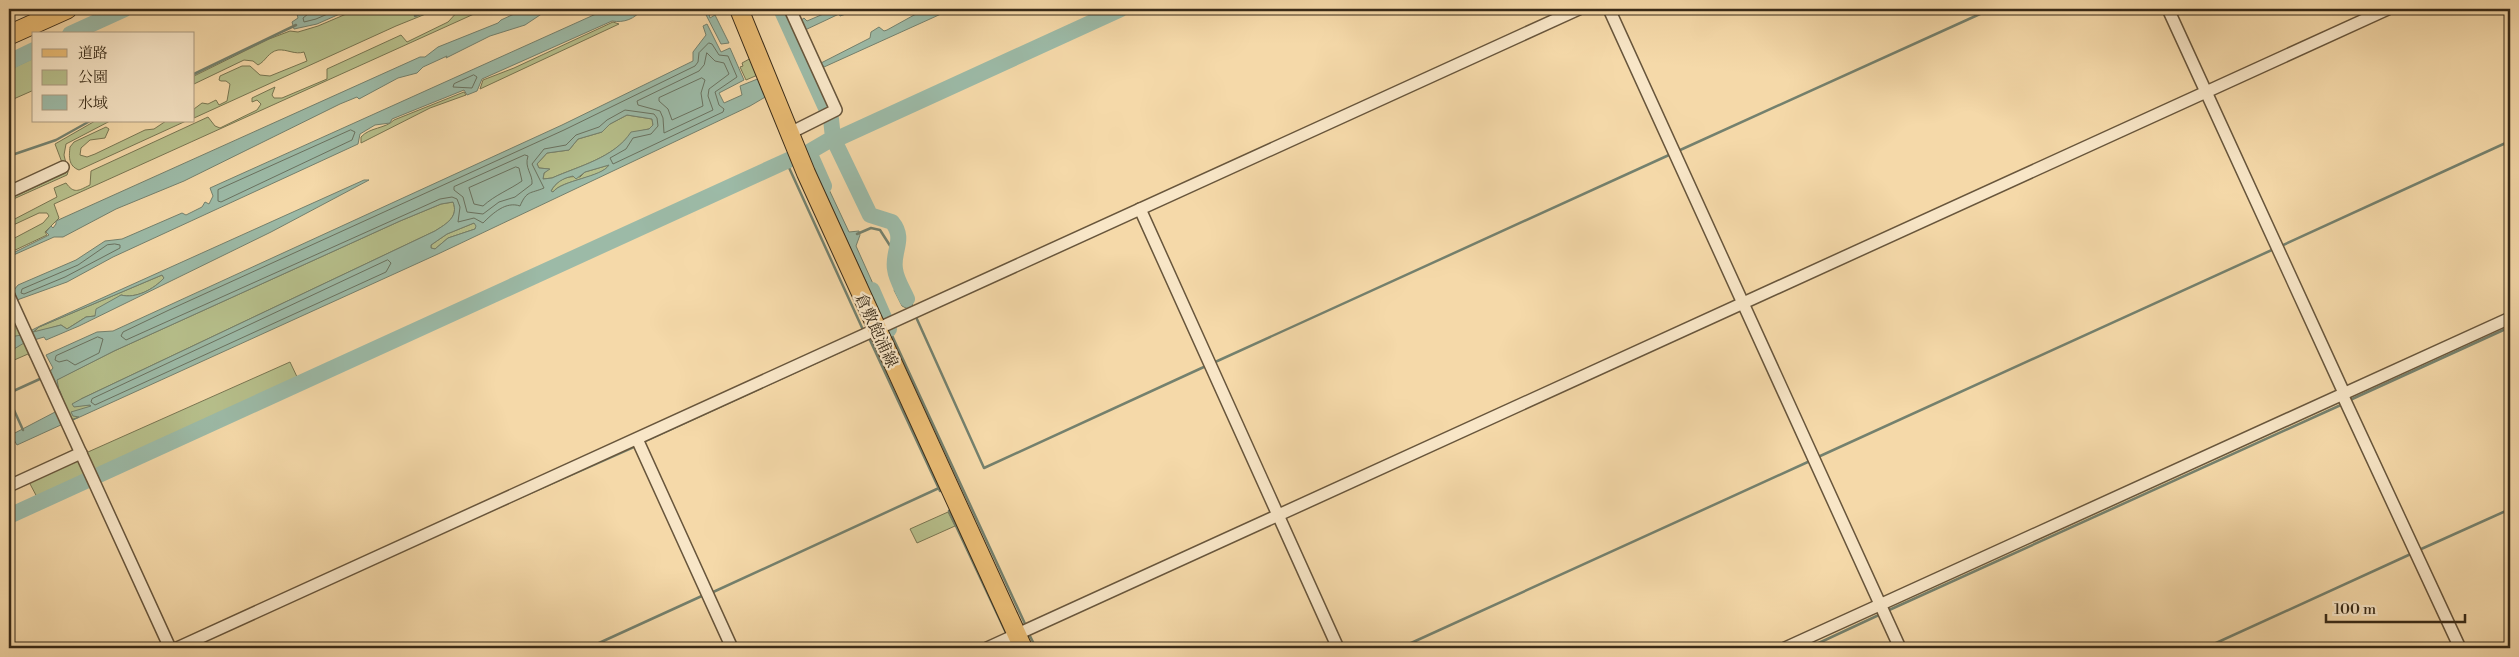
<svg xmlns="http://www.w3.org/2000/svg" width="2519" height="657" font-family="'Libre Bodoni','Noto Serif JP',serif">
<rect width="100%" height="100%" fill="#f5d9a9"/>
<filter id="stains"><feTurbulence type="fractalNoise" baseFrequency=".004" numOctaves="4"/><feColorMatrix values="0 0 0 0 .2 0 0 0 0 .09 0 0 0 0 .02 0 0 0 .5 -.17"/></filter>
<radialGradient id="worn" r=".72"><stop offset=".6" stop-color="#630" stop-opacity="0"/><stop offset="1" stop-color="#630" stop-opacity=".3"/></radialGradient>
<g fill="#b7c08c" stroke="#787652">
<path d="M358,9H438L396,26L194,118V109L202,103L208,104L216,100L219,105L227,101L230,84L226,81H221L219,80L220,76L242,66H250L260,75L270,76L307,61L304,52C295,55 287,49 278,50C268,52 266,61 258,65L253,61L244,60L194,84V76L269,39L290,31L298,32L318,26Z"/>
<path d="M460,9H485L54,204L59,218L45,232L47,235L9,253V241L43,223L49,216L47,213H39L9,227V222L57,197L54,188L66,183C74,194 78,191 90,185L91,171L208,117L215,126L220,128L257,110L261,104L257,100L252,102V98L275,87L272,95L274,98H282L327,79V69L401,35L407,42L448,22Z"/>
<polygon points="613,22 619,24 480,89 483,80 514,68"/>
<polygon points="753,57 760,74 746,80 740,67 743,66 742,63"/>
<polygon points="34,58 34,90 9,101 9,70"/>
<path d="M464,92L466,95L430,108L361,143V137C370,127 385,129 394,120Z"/>
<path d="M627,115L652,119L653,125L649,129L631,133C613,158 579,166 552,178L543,179L544,173L549,169L539,168L537,164L547,153L569,150L578,139L602,132L610,124Z"/>
<polygon points="95,121 110,121 66,144 64,155 68,172 67,175 9,201 9,199 66,173 55,144"/>
<path d="M166,121H186L79,170C68,166 69,156 70,147L74,142L106,127L109,129L105,138L90,140L81,148L80,155L87,157L95,154L145,130L154,129Z"/>
<path d="M609,165C602,178 561,180 553,192L551,191C557,180 567,175 580,177L585,172Z"/>
<path d="M453,202C459,217 446,224 435,231L81,399L74,406L90,405L91,407L86,408L78,416L79,417L71,420L60,395L56,380L114,351L400,221L441,204Z"/>
<polygon points="474,223 477,226 475,229 448,238 435,249 431,248 431,245 447,234"/>
<path d="M162,275L164,278C154,289 136,299 121,295L95,316L86,317L67,329L61,325L33,333L39,327Z"/>
<polygon points="15,318 34,358 31,359 28,354 12,361 9,370 9,352 15,347 14,338 9,337 9,321"/>
<polygon points="290,362 299,381 94,473 86,454 88,452"/>
<polygon points="78,459 88,477 38,499 29,482"/>
<polygon points="948,512 955,526 917,543 910,529"/>
</g>
<g fill="#9cbaa7" stroke="#74816e" fill-rule="evenodd">
<polygon points="308,9 351,9 317,24 294,29 292,22 298,18 297,14"/>
<polygon points="525,9 549,9 525,25 490,36 446,58 447,56 423,67 417,73 398,78 359,99 357,97 340,104 184,181 116,209 63,237 54,237 9,257 9,255 49,235 46,232 51,226 53,228 56,224 56,221 420,57 425,57 438,47 498,23 501,20"/>
<path d="M607,9H642C635,19 624,23 612,21L482,79L477,91L467,95L464,90L392,119L390,123L375,125L360,134L358,144L113,257L67,282L17,300L14,290L18,285L76,260L105,241L122,239L182,213L186,215L202,207L205,202L209,204L213,196L210,188Z"/>
<polygon points="703,9 711,9 712,13 709,14 710,18 715,15 729,43 721,44"/>
<polygon points="835,9 861,9 840,16 839,14 805,30 800,21 804,18 807,21"/>
<polygon points="925,9 952,9 824,67 821,63 870,38 871,32 879,27 884,31 887,30"/>
<path d="M707,24L721,52L730,48L744,80L719,93L724,103L742,95L740,86L760,78L767,96L750,106L438,254L71,421L60,391L49,373L53,368L46,355L97,332L113,331L562,125L693,61V52L706,35L703,26ZM627,115L652,119L653,125L649,129L631,132C614,158 579,166 552,178L543,179L544,173L550,169L539,168L537,164L547,153L569,150L578,139L602,132L610,124ZM609,165C602,177 562,180 553,192L551,191C555,183 563,178 573,176L576,179L585,172ZM453,202C459,217 446,224 435,231L81,399L72,404L74,407L90,405L91,406L71,412L73,416L79,417L72,420L60,395L57,380L114,351L400,221L441,204ZM474,223L476,226L475,229L448,238L435,249L431,248V245L447,234Z"/>
<polygon points="817,164 849,232 859,231 860,235 856,246 883,306 879,310 813,166"/>
<path d="M364,180H369L271,232L79,326L46,340L44,337L34,340L30,331L40,326ZM162,275L164,278C154,289 136,299 121,295L96,309L95,316L86,317L67,329L61,325L33,332L39,327Z"/>
<polygon points="901,279 914,308 910,310 902,306 894,290 897,286 895,283"/>
<polygon points="22,335 24,343 9,352 12,346 9,342 9,337"/>
<polygon points="57,411 63,424 17,445 11,435"/>
</g>
<g fill="none" stroke-linecap="round" stroke-linejoin="round">
<g stroke="#6a7260" stroke-width="1">
<polyline points="309,9 308,14 303,18 304,22 316,19 339,9"/>
<path d="M709,43L712,44L719,55L728,56L737,77L715,92L719,105L724,109L723,112L613,164L610,158L626,149L633,138L651,134L658,126L657,118L654,114L625,110L607,120L599,127L576,135L566,145L544,149L532,164L544,188C530,194 527,190 520,206C506,201 493,213 483,223L474,218L458,222L460,207L457,199L452,197L440,199L126,340L121,336L123,332L169,310L564,130L695,66L698,62L699,53Z"/>
<polygon points="707,53 715,61 724,63 729,74 709,89 708,96 713,110 664,133 663,118 660,111 638,105 637,101 699,71 704,65"/>
<polygon points="474,75 477,77 472,88 453,87 454,84"/>
<polygon points="702,78 705,80 701,93 703,106 672,120 668,109 659,101 659,98"/>
<polygon points="351,130 355,132 352,140 221,202 218,201 218,190"/>
<path d="M525,155L528,156C524,168 533,174 532,184L515,197L499,202L483,214L467,212L463,197L454,190V187Z"/>
<path d="M516,167L519,168L522,181C509,190 495,195 483,206L474,204L469,188Z"/>
<polygon points="115,244 120,245 120,248 65,277 24,294 21,293 22,289 78,265 107,245"/>
<polygon points="388,260 391,263 386,272 95,405 91,402 92,399"/>
<polygon points="98,337 103,339 99,353 75,365 67,360 59,362 55,360 56,356"/>
</g>
<g stroke="#74816e" stroke-width="2.5">
<polyline points="1581,13 1590,9"/>
<polyline points="2390,13 2400,9"/>
<polyline points="415,16 432,9"/>
<polyline points="194,74 296,25"/>
<polyline points="1678,151 1991,9"/>
<polyline points="9,156 56,140 90,121"/>
<polyline points="786,161 864,332"/>
<polyline points="857,234 871,228 880,230 896,255"/>
<polyline points="2281,246 2510,141"/>
<polyline points="916,317 984,468 1206,366"/>
<polyline points="889,329 1026,626"/>
<polyline points="869,338 940,491"/>
<polyline points="1213,363 1669,155"/>
<polyline points="9,393 42,378"/>
<polyline points="9,399 23,430"/>
<polyline points="2350,400 2510,327"/>
<polyline points="643,442 872,337"/>
<polyline points="1818,457 2274,249"/>
<polyline points="490,511 636,446"/>
<polyline points="949,511 1007,635"/>
<polyline points="2419,550 2510,509"/>
<polyline points="711,593 939,488"/>
<polyline points="1887,611 2343,404"/>
<polyline points="1029,634 1036,648"/>
<polyline points="588,648 704,595"/>
<polyline points="1400,648 1810,461"/>
<polyline points="1808,648 1881,614"/>
<polyline points="2205,648 2413,553"/>
</g>
<g stroke="#9cbaa7" stroke-width="16">
<polyline points="781,9 831,119 833,138 809,152 824,186"/>
<polyline points="70,34 125,9"/>
<polyline points="9,62 34,50"/>
<polyline points="872,290 889,329"/>
<path d="M907,299C903,290 896,279 895,269C892,251 906,239 892,222L870,215L833,138H839L1121,9"/>
<polyline points="9,516 793,158"/>
</g>
<defs>
<g id="minor">
<polyline points="1609,9 1900,648"/>
<polyline points="2168,9 2344,393"/>
<polyline points="790,133 836,110 790,9"/>
<polyline points="9,192 63,167"/>
<polyline points="1140,209 1338,648"/>
<polyline points="9,296 170,648"/>
<polyline points="2342,394 2460,648"/>
<polyline points="637,439 732,648"/>
<polyline points="9,486 81,453"/>
<polyline points="177,648 1579,9"/>
<polyline points="987,648 2388,9"/>
<polyline points="1785,648 2510,318"/>
</g>
<polyline id="primary" points="739,9 806,173 1023,648"/>
<polyline id="trunk" points="9,35 67,9"/>
</defs>
<use href="#minor" stroke="#68563c" stroke-width="14"/>
<use href="#primary" stroke="#392b18" stroke-width="20"/>
<use href="#trunk" stroke="#392b18" stroke-width="21"/>
<use href="#minor" stroke="#f8e6c7" stroke-width="11"/>
<use href="#primary" stroke="#eabc74" stroke-width="18"/>
<use href="#trunk" stroke="#eabc74" stroke-width="19"/>
</g>
<g text-anchor="middle" stroke-width="4.5" stroke-linejoin="round" paint-order="stroke">
<g font-size="16" fill="#392b18" stroke="#f8e6c7">
<text transform="translate(877 330) rotate(65)" y="6">倉敷飽浦線</text>
</g>
</g>
<rect width="2519" height="657" fill="none" stroke="#f5d9a9" stroke-width="30"/>
<rect x="10" y="10" width="2499" height="637" fill="none" stroke="#392b18" stroke-width="2.5"/>
<rect x="15" y="15" width="2489" height="627" fill="none" stroke="#392b18"/>
<rect x="32" y="32" width="162" height="90" fill="#f8e6c7" stroke="#ac9b81"/>
<rect x="42" y="49" width="25" height="8" fill="#eabc74" stroke="#ac9b81"/>
<text x="78" y="58" font-size="15" fill="#392b18">道路</text>
<rect x="42" y="70" width="25" height="15" fill="#b7c08c" stroke="#ac9b81"/>
<text x="78" y="82" font-size="15" fill="#392b18">公園</text>
<rect x="42" y="95" width="25" height="15" fill="#9cbaa7" stroke="#ac9b81"/>
<text x="78" y="108" font-size="15" fill="#392b18">水域</text>
<path d="M2326 614v8h139v-8" fill="none" stroke="#392b18" stroke-width="2.5"/>
<text x="2334" y="614" font-size="15" fill="#392b18" stroke="#f8e6c7" stroke-width="4" paint-order="stroke">100 m</text>
<rect width="100%" height="100%" filter="url(#stains)"/>
<rect width="100%" height="100%" fill="url(#worn)"/>
</svg>
